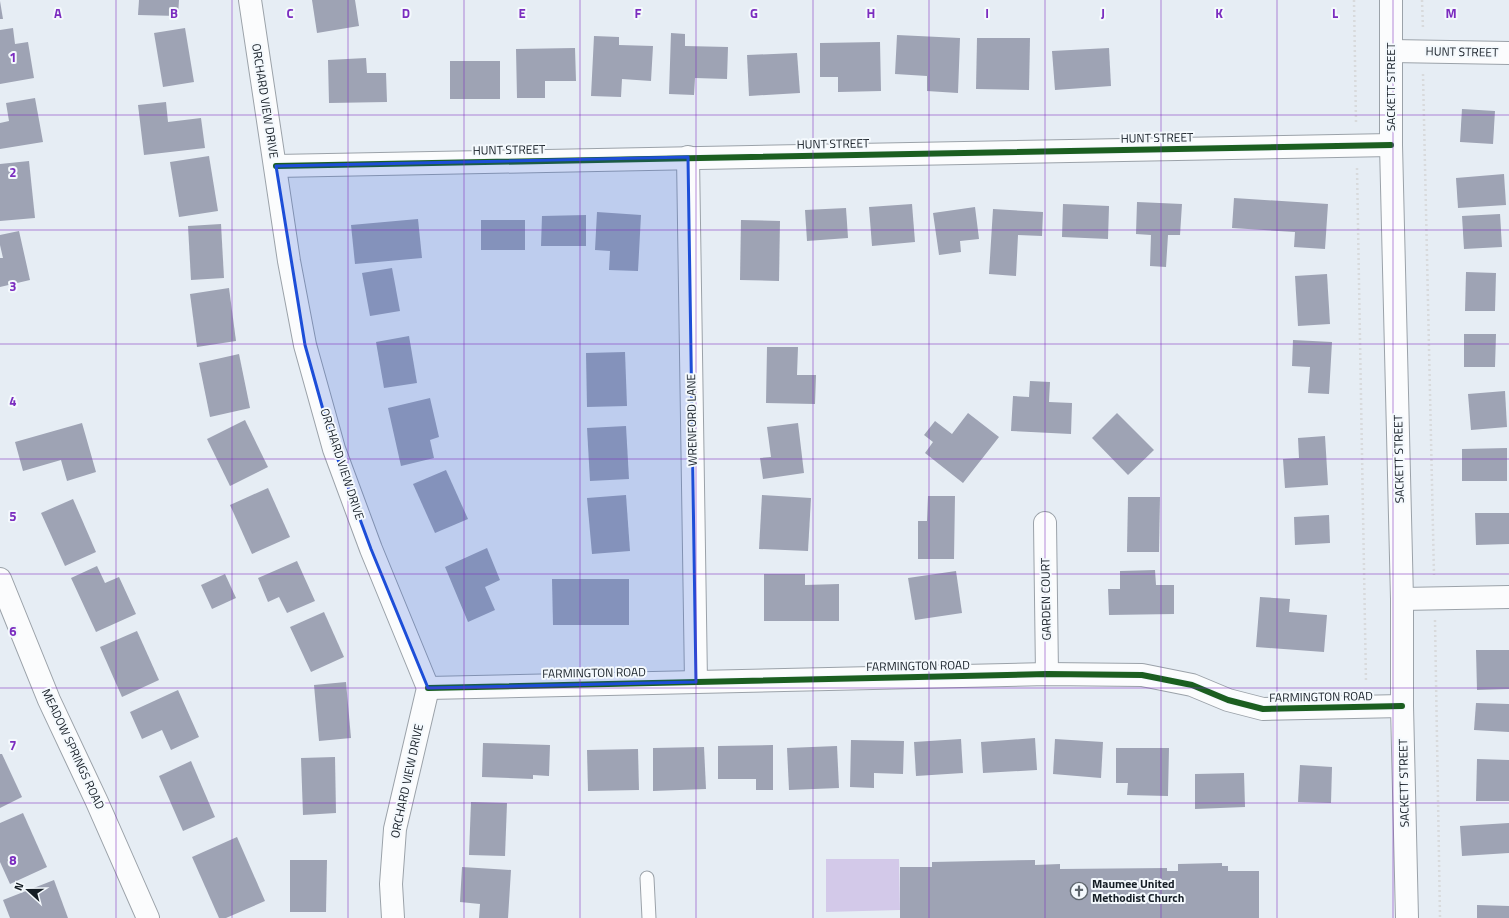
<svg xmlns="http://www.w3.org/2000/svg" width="1509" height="918" font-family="'Titillium Web',sans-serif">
<rect width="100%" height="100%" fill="#e6edf4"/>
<polygon fill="#d3c9e9" points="826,859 899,859 900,910 826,912"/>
<g fill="#9ea3b4">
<polygon points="139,0 179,0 178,16 138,15"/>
<polygon points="312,0 355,0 359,26 317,33"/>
<polygon points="0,1 3,19 0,19"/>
<polygon points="13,28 15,44 28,42 34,78 0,84 0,30"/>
<polygon points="185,28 194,82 163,87 154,33"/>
<polygon points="671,33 685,34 685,46 728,47 727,79 695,78 694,95 669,94"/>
<polygon points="897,35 960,38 958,93 927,91 927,76 895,74"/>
<polygon points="594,36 619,37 619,45 653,46 651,81 622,79 621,97 591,96"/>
<polygon points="977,38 1030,38 1029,90 976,89"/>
<polygon points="880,42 881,91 838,92 838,77 820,77 820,43"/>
<polygon points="575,48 576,81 545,81 545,98 517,98 516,49"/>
<polygon points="1109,48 1111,86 1055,90 1052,51"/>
<polygon points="797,53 800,93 749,96 747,55"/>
<polygon points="366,58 367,73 386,73 387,102 329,103 328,60"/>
<rect x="450" y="61" width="50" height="38"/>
<polygon points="35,98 43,142 0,149 0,123 9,121 6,103"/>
<polygon points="166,102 168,122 201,118 205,148 144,155 138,105"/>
<polygon points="1462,109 1495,111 1493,144 1460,142"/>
<polygon points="209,156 218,211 179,217 170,162"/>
<polygon points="29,161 35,218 0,221 0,164"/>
<polygon points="1504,174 1506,205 1458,208 1456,178"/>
<polygon points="1234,198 1328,204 1325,249 1294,247 1295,232 1232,228"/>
<polygon points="1137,202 1182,204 1180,235 1168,235 1166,267 1150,266 1151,235 1136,234"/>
<polygon points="912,204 915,242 872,246 869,207"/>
<polygon points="1063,204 1109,206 1108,239 1062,237"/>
<polygon points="975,207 979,239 960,241 961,252 939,255 933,213"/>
<polygon points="846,208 848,238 807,241 805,210"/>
<polygon points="993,209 1043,212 1042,236 1018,235 1016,276 989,274"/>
<polygon points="597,212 641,215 638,271 609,270 610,251 595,250"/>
<polygon points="1500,214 1502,247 1464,249 1462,216"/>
<polygon points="586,215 586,246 541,246 542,216"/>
<polygon points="418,219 422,258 355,264 351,225"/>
<rect x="481" y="220" width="44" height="30"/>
<polygon points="741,220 780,221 779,281 740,280"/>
<polygon points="221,224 224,278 191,280 188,226"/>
<polygon points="19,231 30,280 0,287 0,258 3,258 0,245 0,235"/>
<polygon points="392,268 400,311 370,316 362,273"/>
<polygon points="1466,272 1496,273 1495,311 1465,311"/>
<polygon points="1327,274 1330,324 1298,326 1295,276"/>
<polygon points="229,288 236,341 197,347 190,294"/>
<polygon points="1464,334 1496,334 1495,367 1464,367"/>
<polygon points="409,336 417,383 384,388 376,342"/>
<polygon points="1293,340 1332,342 1329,394 1308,393 1310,367 1292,366"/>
<polygon points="767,347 798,347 797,375 816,375 815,404 766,403"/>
<polygon points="625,352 627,406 587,407 586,353"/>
<polygon points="239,354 250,408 210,417 199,363"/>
<polygon points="1030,381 1050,382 1049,402 1072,403 1071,434 1011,431 1013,396 1029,397"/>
<polygon points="1505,391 1507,427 1471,430 1468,394"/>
<polygon points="430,398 439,437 430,440 434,458 401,466 388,408"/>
<polygon points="968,413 999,437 963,483 925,453 933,442 924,435 935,421 952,434"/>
<polygon points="1117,413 1154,450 1128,475 1092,438"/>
<polygon points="245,420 268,467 230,486 207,439"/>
<polygon points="82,423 96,472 67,481 61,460 23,471 15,442"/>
<polygon points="798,423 804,473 763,479 760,458 771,457 767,427"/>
<polygon points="626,426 629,479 590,481 587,428"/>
<polygon points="1325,436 1328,485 1285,488 1283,459 1299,458 1298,438"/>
<polygon points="1507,448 1507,481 1462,481 1462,449"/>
<polygon points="446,470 468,519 435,533 413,484"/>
<polygon points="268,488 290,537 252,554 230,505"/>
<polygon points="626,495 630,551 592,554 587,498"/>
<polygon points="762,495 811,498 808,551 759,549"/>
<polygon points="928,496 955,496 954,559 918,559 918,521 927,521"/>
<polygon points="1128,497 1160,497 1159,552 1127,552"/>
<polygon points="73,499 96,552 65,566 41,513"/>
<polygon points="1475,513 1509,513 1509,544 1476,545"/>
<polygon points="1329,515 1330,543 1295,545 1294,517"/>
<polygon points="487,548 500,580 485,587 495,610 468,622 445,567"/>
<polygon points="297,561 315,601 287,613 279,597 268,602 258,578"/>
<polygon points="97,566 105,583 119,577 136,614 96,632 71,578"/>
<polygon points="1155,570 1156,585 1174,585 1174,614 1109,615 1108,589 1120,589 1120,571"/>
<polygon points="956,571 962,613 915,620 908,578"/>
<polygon points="225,574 236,598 212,609 201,585"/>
<polygon points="764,574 805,574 805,585 839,584 839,621 764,621"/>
<polygon points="552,579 629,579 629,625 553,625"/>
<polygon points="1260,597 1290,599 1289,612 1327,615 1324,652 1256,647"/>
<polygon points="324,612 344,657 311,672 290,627"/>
<polygon points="137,631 159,680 122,697 100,647"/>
<polygon points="1476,650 1509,650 1509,689 1477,690"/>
<polygon points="346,682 351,738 319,741 314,685"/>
<polygon points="178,690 199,737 171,750 162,730 142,739 130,712"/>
<polygon points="1476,703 1509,704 1509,732 1474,730"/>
<polygon points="1035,738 1037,770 983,773 981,742"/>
<polygon points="961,739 963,773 916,776 914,742"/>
<polygon points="1055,739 1103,742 1101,778 1053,774"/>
<polygon points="851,740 904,741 903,774 874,773 874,788 850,787"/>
<polygon points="483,743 550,745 549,776 533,775 533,779 482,777"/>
<polygon points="773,745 773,790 756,790 756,779 718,779 718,746"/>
<polygon points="837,746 839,788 789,790 787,748"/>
<polygon points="704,747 706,789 653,791 653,748"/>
<polygon points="1116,748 1169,748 1168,796 1127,795 1128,783 1116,783"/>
<polygon points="638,749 639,790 588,791 587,750"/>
<polygon points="0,754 2,754 22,797 0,808"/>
<polygon points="335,757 336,813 303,815 301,758"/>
<polygon points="1477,759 1509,760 1509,801 1476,801"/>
<polygon points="191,761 215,817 183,831 159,776"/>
<polygon points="1300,765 1332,767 1331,803 1298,802"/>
<polygon points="1244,773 1245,807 1195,809 1195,774"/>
<polygon points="471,802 507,803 505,856 469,855"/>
<polygon points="23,813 47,867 10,884 0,862 0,823"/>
<polygon points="1509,823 1509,853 1462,856 1460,826"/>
<polygon points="237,837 265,901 226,918 219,918 192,857"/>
<polygon points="290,860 327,860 326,912 290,912"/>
<polygon points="1035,860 1035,865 1060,864 1060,869 1167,868 1167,871 1178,871 1178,864 1222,863 1222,866 1228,866 1228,871 1259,871 1259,918 900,918 900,867 932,867 932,862"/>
<polygon points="462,867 511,870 508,918 479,918 480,904 460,902"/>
<polygon points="54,880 68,918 10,918 3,900"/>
<polygon points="1477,905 1509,906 1509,918 1477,918"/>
</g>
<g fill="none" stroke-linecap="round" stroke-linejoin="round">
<defs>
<polyline id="lane" points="647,878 649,918"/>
<g id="street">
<polyline points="250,0 289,261 305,345 334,449 371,549 428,688 395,829 391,884 393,918"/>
<polyline points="1391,0 1391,145 1402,599 1402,706 1407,918"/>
<polyline points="1392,51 1509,53"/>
<polyline points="688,157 696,682"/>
<polyline points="276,166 1391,145"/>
<polyline points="1045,523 1047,674"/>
<polyline points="0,579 49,700 97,802 148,918"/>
<polyline points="1402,599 1509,597"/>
<polyline points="428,688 1047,674 1142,675 1192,685 1228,700 1263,709 1402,706"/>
</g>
</defs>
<use href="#lane" stroke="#9ba2a9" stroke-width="15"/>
<use href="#street" stroke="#9ba2a9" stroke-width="24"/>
<g stroke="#d8dadc" stroke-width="2.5" stroke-dasharray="2 3" stroke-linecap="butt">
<polyline points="1354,0 1356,123"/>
<polyline points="1422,0 1423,29"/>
<polyline points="1423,74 1434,575"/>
<polyline points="1357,168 1366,683"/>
<polyline points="1435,620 1440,918"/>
</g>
<use href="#lane" stroke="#fbfcfd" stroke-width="13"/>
<use href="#street" stroke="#fbfcfd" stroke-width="22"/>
<defs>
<g id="cycleway">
<polyline points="276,166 1391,145"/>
<polyline points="428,688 1047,674 1142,675 1192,685 1228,700 1263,709 1402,706"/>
</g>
</defs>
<use href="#cycleway" stroke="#f4f9fd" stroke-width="8"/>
<use href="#cycleway" stroke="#1b5e20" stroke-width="6"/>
</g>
<path fill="#1d4ed8" fill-opacity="0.2" stroke="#1d4ed8" stroke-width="3" stroke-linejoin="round" d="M688,157L696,682L428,688L371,549L334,449L305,345L276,166Z"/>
<path fill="none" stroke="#7b2cbf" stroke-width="1" stroke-opacity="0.55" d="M116,0V918M232,0V918M348,0V918M464,0V918M580,0V918M696,0V918M813,0V918M929,0V918M1045,0V918M1161,0V918M1277,0V918M1393,0V918M0,115H1509M0,230H1509M0,344H1509M0,459H1509M0,574H1509M0,688H1509M0,803H1509"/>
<defs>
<symbol id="church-ring" viewBox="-11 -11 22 22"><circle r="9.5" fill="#f4f9fd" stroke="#5e666d" stroke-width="1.5"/><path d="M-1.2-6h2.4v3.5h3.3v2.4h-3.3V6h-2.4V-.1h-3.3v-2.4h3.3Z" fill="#5e666d"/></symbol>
</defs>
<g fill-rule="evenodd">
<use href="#church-ring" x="1069" y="881" width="20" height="20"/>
</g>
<g text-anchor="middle" stroke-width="4" stroke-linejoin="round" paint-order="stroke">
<g font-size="12" fill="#151d25" stroke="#f4f9fd">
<text transform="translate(1462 52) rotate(1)" y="4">HUNT STREET</text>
<text transform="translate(1391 87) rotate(-90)" y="4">SACKETT STREET</text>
<text transform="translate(265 101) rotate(81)" y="4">ORCHARD VIEW DRIVE</text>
<text transform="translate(1157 138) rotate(-1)" y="4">HUNT STREET</text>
<text transform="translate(833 144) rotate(-1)" y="4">HUNT STREET</text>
<text transform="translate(509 150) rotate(-1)" y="4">HUNT STREET</text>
<text transform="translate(692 420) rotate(-91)" y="4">WRENFORD LANE</text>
<text transform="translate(1399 459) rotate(-91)" y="4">SACKETT STREET</text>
<text transform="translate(342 464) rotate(72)" y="4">ORCHARD VIEW DRIVE</text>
<text transform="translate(1046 599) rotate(-91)" y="4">GARDEN COURT</text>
<text transform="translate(918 666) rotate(-1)" y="4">FARMINGTON ROAD</text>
<text transform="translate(594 673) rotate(-1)" y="4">FARMINGTON ROAD</text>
<text transform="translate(1321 697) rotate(-1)" y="4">FARMINGTON ROAD</text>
<text transform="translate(73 749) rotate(65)" y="4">MEADOW SPRINGS ROAD</text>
<text transform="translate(407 781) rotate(-78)" y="4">ORCHARD VIEW DRIVE</text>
<text transform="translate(1404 783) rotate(-91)" y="4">SACKETT STREET</text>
</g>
<g font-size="12" font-weight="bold" fill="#151d25" stroke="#f4f9fd" text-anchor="start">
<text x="1092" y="888">Maumee United<tspan x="1092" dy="14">Methodist Church</tspan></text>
</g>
</g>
<g font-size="13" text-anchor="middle" font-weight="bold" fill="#7b2cbf" stroke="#f4f9fd" stroke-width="4" stroke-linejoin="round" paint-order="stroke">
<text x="58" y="18">A</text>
<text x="174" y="18">B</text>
<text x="290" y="18">C</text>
<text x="406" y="18">D</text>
<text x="522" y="18">E</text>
<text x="638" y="18">F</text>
<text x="754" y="18">G</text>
<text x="871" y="18">H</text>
<text x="987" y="18">I</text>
<text x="1103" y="18">J</text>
<text x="1219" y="18">K</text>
<text x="1335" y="18">L</text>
<text x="1451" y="18">M</text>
<text x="13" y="62">1</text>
<text x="13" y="177">2</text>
<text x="13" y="291">3</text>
<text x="13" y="406">4</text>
<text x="13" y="521">5</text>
<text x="13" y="636">6</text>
<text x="13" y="750">7</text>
<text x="13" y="865">8</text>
</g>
<g transform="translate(28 890) rotate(291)" stroke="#f4f9fd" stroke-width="3" paint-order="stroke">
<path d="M0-3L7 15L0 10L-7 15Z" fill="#151d25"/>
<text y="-6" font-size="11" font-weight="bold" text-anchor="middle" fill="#151d25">N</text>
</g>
</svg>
